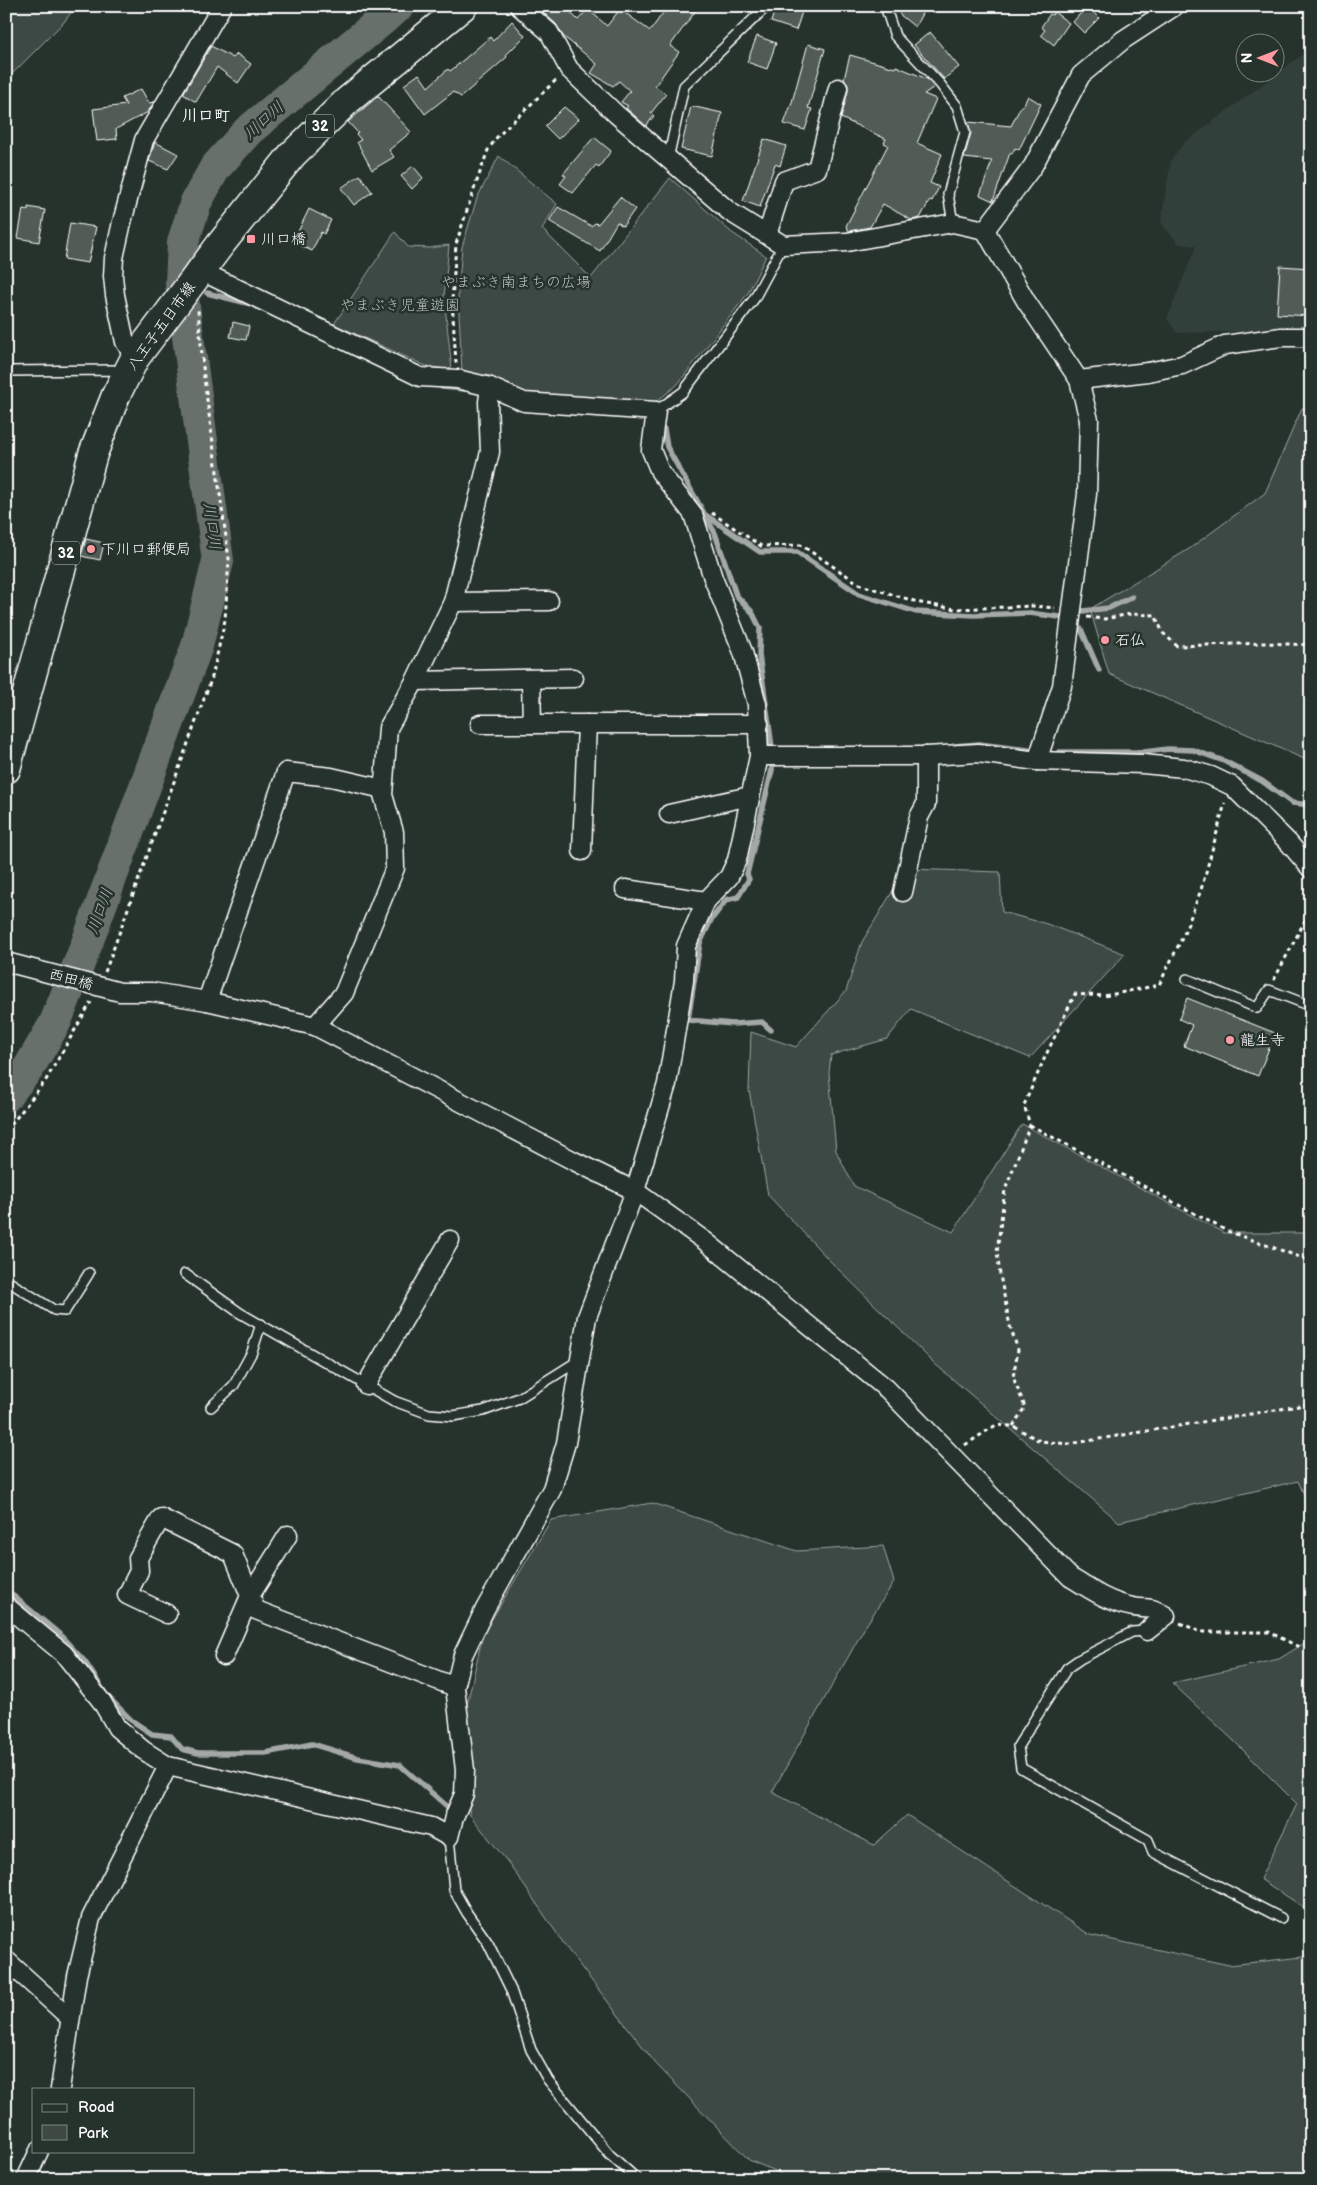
<svg xmlns="http://www.w3.org/2000/svg" width="1317" height="2185" font-family="'Balsamiq Sans','Klee One',sans-serif">
<rect width="100%" height="100%" fill="#26332d"/>
<filter id="ink" filterUnits="userSpaceOnUse"><feTurbulence type="fractalNoise" baseFrequency=".02" numOctaves="2"/><feDisplacementMap in="SourceGraphic" scale="10" xChannelSelector="R" yChannelSelector="G"/><feConvolveMatrix kernelMatrix="1 2 1 2 8 2 1 2 1" color-interpolation-filters="sRGB"/></filter>
<g filter="url(#ink)">
<polygon fill="#333f3a" points="1311,48 1311,330 1177,333 1167,319 1196,246 1179,244 1161,223 1171,160 1184,143"/>
<g fill="#3e4944" stroke="#9ea4a2">
<polygon points="6,6 76,6 64,22 9,77 6,77"/>
<polygon points="499,156 557,204 542,229 591,278 670,178 731,232 766,256 748,293 677,385 648,408 522,399 491,376 462,372 458,294 462,247 477,198"/>
<polygon points="395,232 408,247 430,248 449,245 444,297 452,370 426,366 334,324"/>
<polygon points="1311,407 1311,762 1109,674 1090,609 1189,549 1265,493 1302,408"/>
<polygon points="906,869 1000,872 1002,912 1047,924 1125,954 1030,1058 911,1009 887,1039 831,1055 829,1073 836,1151 854,1186 953,1232 1022,1124 1224,1233 1311,1233 1311,1510 1298,1481 1119,1522 935,1364 831,1262 768,1195 749,1090 751,1032 796,1047 846,991 862,942"/>
<polygon points="652,1503 797,1551 883,1546 894,1582 865,1627 772,1792 874,1845 907,1815 1090,1935 1229,1965 1311,1956 1311,2179 793,2179 749,2160 656,2064 571,1954 510,1865 470,1815 458,1744 483,1634 551,1520"/>
<polygon points="1311,1639 1311,1912 1260,1879 1297,1804 1233,1740 1172,1683 1279,1659"/>
</g>
<g fill="none" stroke-linecap="round" stroke-linejoin="round">
<g stroke="#a4a9a7" stroke-width="5.5">
<polyline points="207,293 251,304"/>
<polyline points="442,387 465,389"/>
<polyline points="664,429 667,447 715,533 736,595 752,612 760,628 759,655 772,747 772,770 747,874 749,879 738,897 726,900 711,920 700,943 688,1020 733,1024 762,1022 771,1030"/>
<polyline points="707,516 760,552 797,552 859,594 916,612 974,615 1029,613 1060,617"/>
<polyline points="1083,611 1109,608 1132,597"/>
<polyline points="1081,629 1099,670"/>
<polyline points="954,746 979,744 1029,750"/>
<polyline points="1059,752 1144,752 1168,749 1193,750 1224,761 1262,781 1292,803 1311,805"/>
<polyline points="6,1590 57,1632 85,1662 107,1696 131,1720 152,1734 171,1736 182,1749 198,1753 265,1753 312,1744 358,1758 400,1765 449,1808"/>
</g>
<polyline stroke="#67706c" stroke-width="32" points="6,1096 28,1069 55,1023 84,951 197,646 218,561 181,284 183,242 196,202 215,168 248,131 399,6"/>
</g>
<g fill="#515c57" stroke="#fff">
<polygon points="536,6 564,6 578,20 588,9 607,26 620,9 650,31 668,6 699,6 670,46 679,52 655,86 666,94 651,113 654,116 646,126 626,108 628,106 621,102 630,91 619,81 613,86 591,73 597,64 563,36 556,24"/>
<polygon points="776,6 804,6 796,30 771,22"/>
<polygon points="906,6 926,6 915,27 899,14"/>
<polygon points="1087,6 1099,18 1084,33 1073,22"/>
<polygon points="1054,12 1069,23 1054,45 1041,35 1045,30 1041,27 1050,14 1052,15"/>
<polygon points="512,21 525,36 506,55 507,57 461,97 453,92 425,114 404,85 419,74 428,87 448,69 450,71 454,68 490,37 493,41"/>
<polygon points="930,32 959,67 944,79 914,45"/>
<polygon points="757,36 776,43 767,69 747,62"/>
<polygon points="808,44 825,49 808,108 812,109 805,130 784,124 792,102"/>
<polygon points="211,46 233,58 237,54 251,64 238,83 217,67 196,102 183,94"/>
<polygon points="850,55 895,68 896,66 927,79 934,87 924,94 936,99 917,143 942,154 930,183 939,187 932,201 930,200 920,218 911,220 883,204 870,227 849,231 846,226 888,145 884,143 886,139 841,118 848,91 848,85 844,79"/>
<polygon points="141,89 149,103 154,102 148,112 116,129 117,139 97,141 93,109 126,105 122,98"/>
<polygon points="378,96 411,132 389,150 394,157 372,170 357,142 361,140 356,134 358,133 348,122"/>
<polygon points="1028,96 1041,104 1019,150 1015,148 1012,154 1010,153 993,201 980,195 992,161 964,158 971,133 968,122 1011,126 1021,106 1023,106"/>
<polygon points="691,106 722,113 712,156 681,149"/>
<polygon points="564,107 579,119 558,139 545,126"/>
<polygon points="594,137 611,151 599,167 596,165 573,193 560,184 566,176 563,174"/>
<polygon points="764,139 786,146 780,166 775,164 760,207 743,201"/>
<polygon points="155,142 178,154 168,169 149,161"/>
<polygon points="413,166 423,178 412,189 401,176"/>
<polygon points="360,175 372,192 354,205 341,188"/>
<polygon points="620,197 635,209 623,226 617,222 600,251 549,221 558,207 591,226 595,223 598,224"/>
<polygon points="28,207 45,210 39,242 18,238 23,209 28,210"/>
<polygon points="309,209 331,220 324,234 321,232 312,251 293,242"/>
<polygon points="70,223 96,227 88,263 64,259"/>
<polygon points="1280,266 1311,268 1311,316 1277,314"/>
<polygon points="233,322 249,326 246,340 230,337"/>
<polygon points="86,539 104,543 100,560 81,556"/>
<polygon points="1187,998 1275,1033 1258,1076 1184,1046 1192,1025 1179,1019"/>
</g>
<g fill="none" stroke-linecap="round" stroke-linejoin="round">
<defs>
<g id="service">
<polyline points="885,6 895,36 940,84 957,106 965,132 948,194 953,223"/>
<polyline points="668,159 684,86 767,6"/>
<polyline points="6,371 113,370 124,373"/>
<polyline points="656,411 683,392 754,299 783,245"/>
<polyline points="1187,979 1257,1008 1269,990 1311,1006"/>
<polyline points="185,1274 240,1313 394,1401 429,1414 453,1416 483,1411 519,1398 578,1361"/>
<polyline points="6,1280 54,1310 65,1311 89,1273"/>
<polyline points="211,1407 234,1385 252,1352 261,1324"/>
<polyline points="1147,1631 1132,1632 1080,1659 1067,1668 1018,1746 1021,1768 1148,1840 1153,1852 1281,1918"/>
<polyline points="449,1837 454,1890 467,1913 488,1943 511,1990 531,2050 548,2080 610,2155 637,2179"/>
</g>
<g id="minor">
<polyline points="519,6 549,32 569,69 616,114 730,212 783,245 847,242 953,223 985,230 1026,301 1079,380 1089,420 1087,494 1062,686 1037,761"/>
<polyline points="985,230 1033,166 1081,75 1123,40 1175,6"/>
<polyline points="767,235 784,181 817,169 838,88"/>
<polyline points="135,358 125,342 115,295 113,276 114,258 122,222 144,140 222,6"/>
<polyline points="1079,380 1148,372 1182,365 1225,345 1281,337 1311,337"/>
<polyline points="453,602 549,601"/>
<polyline points="531,679 532,724"/>
<polyline points="415,681 574,678"/>
<polyline points="480,724 759,724"/>
<polyline points="759,756 926,756 978,753 1037,761 1143,764 1184,768 1211,776 1232,786 1288,842 1311,869"/>
<polyline points="669,814 750,796"/>
<polyline points="582,851 587,724"/>
<polyline points="625,889 706,901"/>
<polyline points="903,892 919,817 926,804 926,756"/>
<path d="M6,962L120,992H152L207,1001L315,1026L574,1161L635,1191L705,1241L887,1389L1070,1577C1089,1589 1110,1603 1133,1607C1151,1610 1148,1605 1166,1616L1147,1631"/>
<polyline points="207,1001 286,772 331,777 383,789"/>
<polyline points="315,1026 344,993 395,868 394,832 383,795 388,728 415,681 453,602 490,452 488,402 490,387"/>
<polyline points="366,1385 450,1240"/>
<polyline points="6,1606 64,1654 102,1702 117,1728 143,1750 168,1766 431,1827 449,1837 454,1817 464,1794 465,1770 455,1687 463,1655 485,1609 552,1489 566,1443 587,1317 635,1191 667,1084 684,981 686,946 706,901 729,877 737,860 759,756 757,704 743,652 713,578 693,514 660,472 651,450 656,411 524,402 490,387 457,379 420,377 201,271"/>
<polyline points="167,1614 127,1595 139,1571 138,1558 161,1518 233,1554 256,1610 455,1687"/>
<polyline points="224,1656 250,1596 288,1535"/>
<polyline points="6,1960 70,2018"/>
<polyline points="60,2089 77,1976 91,1918 168,1766"/>
<polyline points="26,2179 39,2151"/>
</g>
<polyline id="primary" points="6,769 93,454 116,395 135,358 220,245 292,155 347,101 463,6"/>
</defs>
<use href="#service" stroke="#fff" stroke-width="12"/>
<use href="#minor" stroke="#fff" stroke-width="21"/>
<use href="#primary" stroke="#fff" stroke-width="31"/>
<g stroke="#fff" stroke-width="3" stroke-dasharray="4 4" stroke-linecap="butt">
<polyline points="456,363 452,301 456,244 471,198 488,150 497,137 556,80"/>
<polyline points="712,513 761,546 801,545 861,585 921,603 955,609 1033,606 1055,608"/>
<polyline points="1087,617 1104,619 1131,614 1155,615 1163,633 1177,646 1265,643 1311,645"/>
<polyline points="105,972 212,677 225,620 229,559 204,378 198,310"/>
<polyline points="1274,980 1311,909"/>
<polyline points="1030,1125 1227,1231 1311,1261"/>
<polyline points="6,1131 46,1080 91,1002"/>
<polyline points="1013,1426 1025,1407 1013,1377 1018,1350 1010,1326 1000,1275 997,1252 1001,1220 1005,1190 1030,1125 1024,1105 1045,1057 1075,994 1104,996 1159,985 1184,934 1201,890 1225,803"/>
<polyline points="965,1445 996,1425 1013,1426 1040,1441 1069,1444 1311,1404"/>
<polyline points="1180,1623 1201,1632 1269,1632 1301,1648"/>
</g>
<use href="#service" stroke="#26332d" stroke-width="9"/>
<use href="#minor" stroke="#26332d" stroke-width="18"/>
<use href="#primary" stroke="#26332d" stroke-width="28"/>
</g>
</g>
<g fill="#ff9aa2" stroke="#26332d" stroke-width="2">
<rect x="246" y="234" width="10" height="10" rx="2.5"/>
<circle cx="91" cy="549" r="5"/>
<circle cx="1105" cy="640" r="5"/>
<circle cx="1230" cy="1040" r="5"/>
</g>
<g text-anchor="middle" stroke-width="5" stroke-linejoin="round" paint-order="stroke">
<g fill="#26332d" stroke="#bec2c0" stroke-width="1">
<rect x="306" y="114.5" width="28" height="23" rx="4"/>
<rect x="52" y="541.5" width="28" height="23" rx="4"/>
</g>
<g font-size="14" font-weight="bold" fill="#fff">
<text x="320" y="131">32</text>
<text x="66" y="558">32</text>
</g>
<g font-size="15" fill="#fff" stroke="#26332d" text-anchor="start">
<text x="261" y="244">川口橋</text>
<text x="101" y="554">下川口郵便局</text>
<text x="1115" y="645">石仏</text>
<text x="1240" y="1045">龍生寺</text>
</g>
<g font-size="15" fill="#bbbfbe" stroke="#26332d">
<text x="516" y="287">やまぶき南まちの広場</text>
<text x="400" y="310">やまぶき児童遊園</text>
</g>
<g font-size="15" fill="#fff" stroke="#26332d">
<text transform="translate(161 326) rotate(-54)" y="5">八王子五日市線</text>
<text transform="translate(71 979) rotate(15)" y="5">西田橋</text>
</g>
<g font-size="16" font-weight="bold" fill="#fff" stroke="#26332d">
<text x="206" y="121">川口町</text>
</g>
<g font-size="16" font-style="italic" fill="#b3b8b6" stroke="#26332d">
<text transform="translate(263 120) rotate(-42)" y="6">川口川</text>
<text transform="translate(213 526) rotate(82)" y="6">川口川</text>
<text transform="translate(99 911) rotate(-70)" y="6">川口川</text>
</g>
</g>
<rect width="1317" height="2185" fill="none" stroke="#26332d" stroke-width="25"/>
<rect x="12" y="12" width="1292" height="2160" fill="none" stroke="#fff" stroke-width="2" filter="url(#ink)"/>
<rect x="32" y="2088" width="162" height="65" fill="#26332d" stroke="#7d8581"/>
<rect x="42" y="2104" width="25" height="8" fill="#26332d" stroke="#7d8581"/>
<text x="78" y="2112" font-size="15" fill="#ffffff">Road</text>
<rect x="42" y="2125" width="25" height="15" fill="#3e4944" stroke="#7d8581"/>
<text x="78" y="2138" font-size="15" fill="#ffffff">Park</text>
<g transform="translate(1260 58) rotate(270)"><circle r="24" fill="#26332d" stroke="#7d8581"/>
<path d="M0-4L9 19L0 12L-9 19Z" fill="#ff9aa2"/>
<text y="-8" font-size="14" font-weight="bold" text-anchor="middle" fill="#ffffff">N</text>
</g>
</svg>
